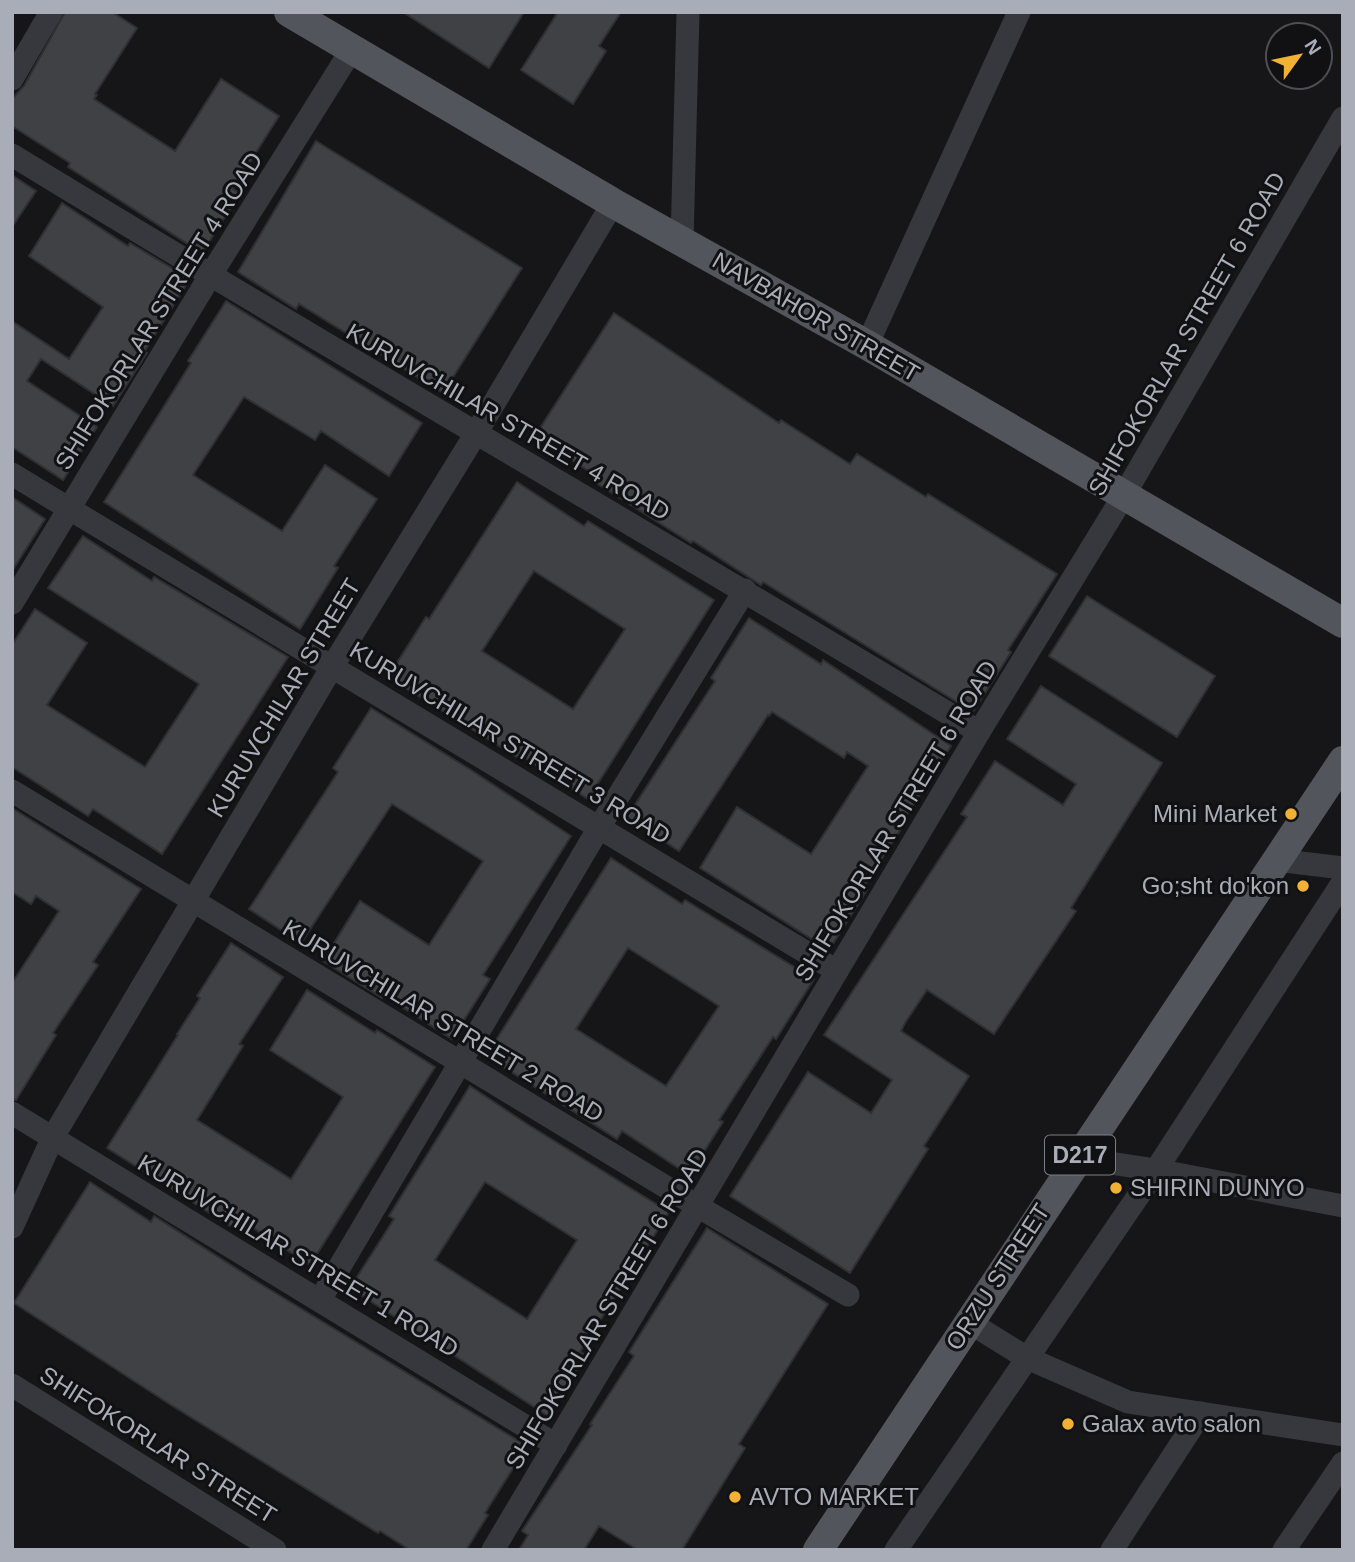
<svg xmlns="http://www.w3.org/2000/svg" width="1355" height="1562" font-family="Helvetica,sans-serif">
<rect width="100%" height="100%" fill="#161618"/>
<g fill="#404145" stroke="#303034" stroke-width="2" fill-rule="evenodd">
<polygon points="65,12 112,12 137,28 95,94 97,95 94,99 175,151 221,79 279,116 233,189 240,193 202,253 68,167 70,163 12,126 12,99 24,86"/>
<polygon points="403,12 524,12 489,68"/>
<polygon points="558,12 621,12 599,46 606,51 573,104 521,70"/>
<polygon points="316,141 522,268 443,393 299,304 296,309 238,272"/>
<polygon points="12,175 36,191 12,227"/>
<polygon points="62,203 128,246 130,243 190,279 144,352 147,353 113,406 41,359 27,381 97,427 63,480 12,447 12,321 69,359 103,307 29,256"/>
<polygon points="226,301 422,423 389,476 321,431 315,440 244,397 193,475 282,531 325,465 377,499 334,566 338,568 300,629 104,502 191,363 188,361"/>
<polygon points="614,313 779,423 781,420 850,464 857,454 926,497 928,494 1057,574 1008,650 1011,652 973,712 763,582 761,585 693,541 691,543 664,526 593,481 596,476 535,436"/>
<path d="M517,482L584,526L588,521L714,600L588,799L525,758L523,761L388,677L426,617L429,619ZM534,571L625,629L573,709L482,651Z"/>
<polygon points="12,497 45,519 12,571"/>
<polygon points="83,536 152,581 154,577 288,657 162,854 93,809 88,816 12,767 12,645 35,609 87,643 47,705 145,767 199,684 48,588"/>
<polygon points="1087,596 1215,676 1177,737 1049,656"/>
<polygon points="749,618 821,664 823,660 951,746 906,816 908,818 863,888 867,890 829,950 700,868 737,807 811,854 868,766 847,752 844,758 772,712 769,716 768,715 679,851 627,817 715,681 711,678"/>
<polygon points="1041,686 1162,763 1071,908 1076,911 994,1034 927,990 905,1023 901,1031 969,1076 924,1146 928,1149 850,1273 730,1196 808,1072 871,1113 892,1080 824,1035 967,817 961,814 995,761 1063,805 1076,784 1007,739"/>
<polygon points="371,708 471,770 571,836 483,975 490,979 452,1039 383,995 382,998 323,961 360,901 429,945 483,861 392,804 301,943 249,909 338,772 333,768"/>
<polygon points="12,808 141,889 93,962 98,965 53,1033 56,1035 16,1100 12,1099 12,983 59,911 36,896 31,904 12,892"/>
<path d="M611,858L682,904L685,900L814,979L776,1039L773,1037L719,1120L723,1122L689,1175L622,1131L617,1139L486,1056ZM628,948L719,1006L666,1086L576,1029Z"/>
<polygon points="231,943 283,977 239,1044 243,1046 197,1120 291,1179 343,1097 270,1050 307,990 375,1033 377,1030 435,1067 310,1265 241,1220 235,1229 107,1148 178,1035 177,1034 200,998 197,996"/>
<path d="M470,1086L527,1124L669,1212L580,1352L586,1355L548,1416L350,1288L394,1219L389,1216ZM485,1182L577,1240L527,1319L435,1260Z"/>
<polygon points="90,1182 151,1222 154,1216 259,1283 527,1446 485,1513 488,1515 466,1550 410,1550 380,1531 378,1533 171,1405 14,1303"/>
<polygon points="707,1228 828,1304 739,1444 745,1448 682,1550 638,1550 599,1526 584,1550 519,1550 528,1535 522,1531 592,1425 590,1424 634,1356 629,1352"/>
</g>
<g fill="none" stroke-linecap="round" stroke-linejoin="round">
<g stroke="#37383d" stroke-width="23">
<polyline points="12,79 51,12"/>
<path d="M12,155C332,351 658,538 979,732"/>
<polyline points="682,241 688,12"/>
<polyline points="867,345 1019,12"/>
<path d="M12,474C286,641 563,803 837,971"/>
<polyline points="12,603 210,276 352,49"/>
<polyline points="12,791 699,1207 848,1295"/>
<polyline points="1276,860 1343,868"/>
<polyline points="12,1113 556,1445"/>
<polyline points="1077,1158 1156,1170 1343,1206"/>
<polyline points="12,1227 53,1137 332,667 475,435 613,203"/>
<polyline points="320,1300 600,826 745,590"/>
<polyline points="969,1322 1027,1358 1128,1402 1343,1435"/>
<polyline points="12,1385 275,1550"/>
<polyline points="493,1550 979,732 1124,495 1343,118"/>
<polyline points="896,1550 1156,1170 1343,882"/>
<polyline points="1112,1550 1201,1413"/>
<polyline points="1284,1550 1343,1463"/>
</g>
<g stroke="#53555c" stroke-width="30">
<polyline points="289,12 613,203 867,345 1343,623"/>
<polyline points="818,1550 1343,761"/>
</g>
</g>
<g fill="#f2b134" stroke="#111113" stroke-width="2.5">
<circle cx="1291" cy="814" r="7"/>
<circle cx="1303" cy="886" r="7"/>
<circle cx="1116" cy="1188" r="7"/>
<circle cx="1068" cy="1424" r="7"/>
<circle cx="735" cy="1497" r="7"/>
</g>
<g text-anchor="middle" stroke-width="6" stroke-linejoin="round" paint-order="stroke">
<rect fill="#111113" stroke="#7b7e86" stroke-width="2" x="1045" y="1135.5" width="70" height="39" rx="5"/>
<g font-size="23" font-weight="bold" fill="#a8adb8">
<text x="1080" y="1163">D217</text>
</g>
<g font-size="24" fill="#a8adb8" stroke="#111113">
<text transform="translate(159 311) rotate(-58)" y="8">SHIFOKORLAR STREET 4 ROAD</text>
<text transform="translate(816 317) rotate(30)" y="8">NAVBAHOR STREET</text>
<text transform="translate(1187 334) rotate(-60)" y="8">SHIFOKORLAR STREET 6 ROAD</text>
<text transform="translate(508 422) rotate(30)" y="8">KURUVCHILAR STREET 4 ROAD</text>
<text transform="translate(284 698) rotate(-59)" y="8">KURUVCHILAR STREET</text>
<text transform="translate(510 743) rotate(31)" y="8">KURUVCHILAR STREET 3 ROAD</text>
<text transform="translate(896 821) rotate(-59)" y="8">SHIFOKORLAR STREET 6 ROAD</text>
<text transform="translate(443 1021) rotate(31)" y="8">KURUVCHILAR STREET 2 ROAD</text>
<text transform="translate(298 1256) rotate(31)" y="8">KURUVCHILAR STREET 1 ROAD</text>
<text transform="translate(998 1277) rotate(-57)" y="8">ORZU STREET</text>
<text transform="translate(607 1309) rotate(-59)" y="8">SHIFOKORLAR STREET 6 ROAD</text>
<text transform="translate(158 1445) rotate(32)" y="8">SHIFOKORLAR STREET</text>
</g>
<g font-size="24" fill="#a8adb8" stroke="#111113" text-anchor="start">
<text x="1277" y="822" text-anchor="end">Mini Market</text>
<text x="1289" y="894" text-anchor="end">Go;sht do'kon</text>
<text x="1130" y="1196">SHIRIN DUNYO</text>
<text x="1082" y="1432">Galax avto salon</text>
<text x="749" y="1505">AVTO MARKET</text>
</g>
</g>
<rect width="1355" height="1562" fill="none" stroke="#a8adb8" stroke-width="28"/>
<g transform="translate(1299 56) rotate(57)"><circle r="33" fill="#111113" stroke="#4d4f55" stroke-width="2"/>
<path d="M0-5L12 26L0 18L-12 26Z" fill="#f2b134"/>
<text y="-10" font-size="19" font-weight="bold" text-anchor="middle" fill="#a8adb8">N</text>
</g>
</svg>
